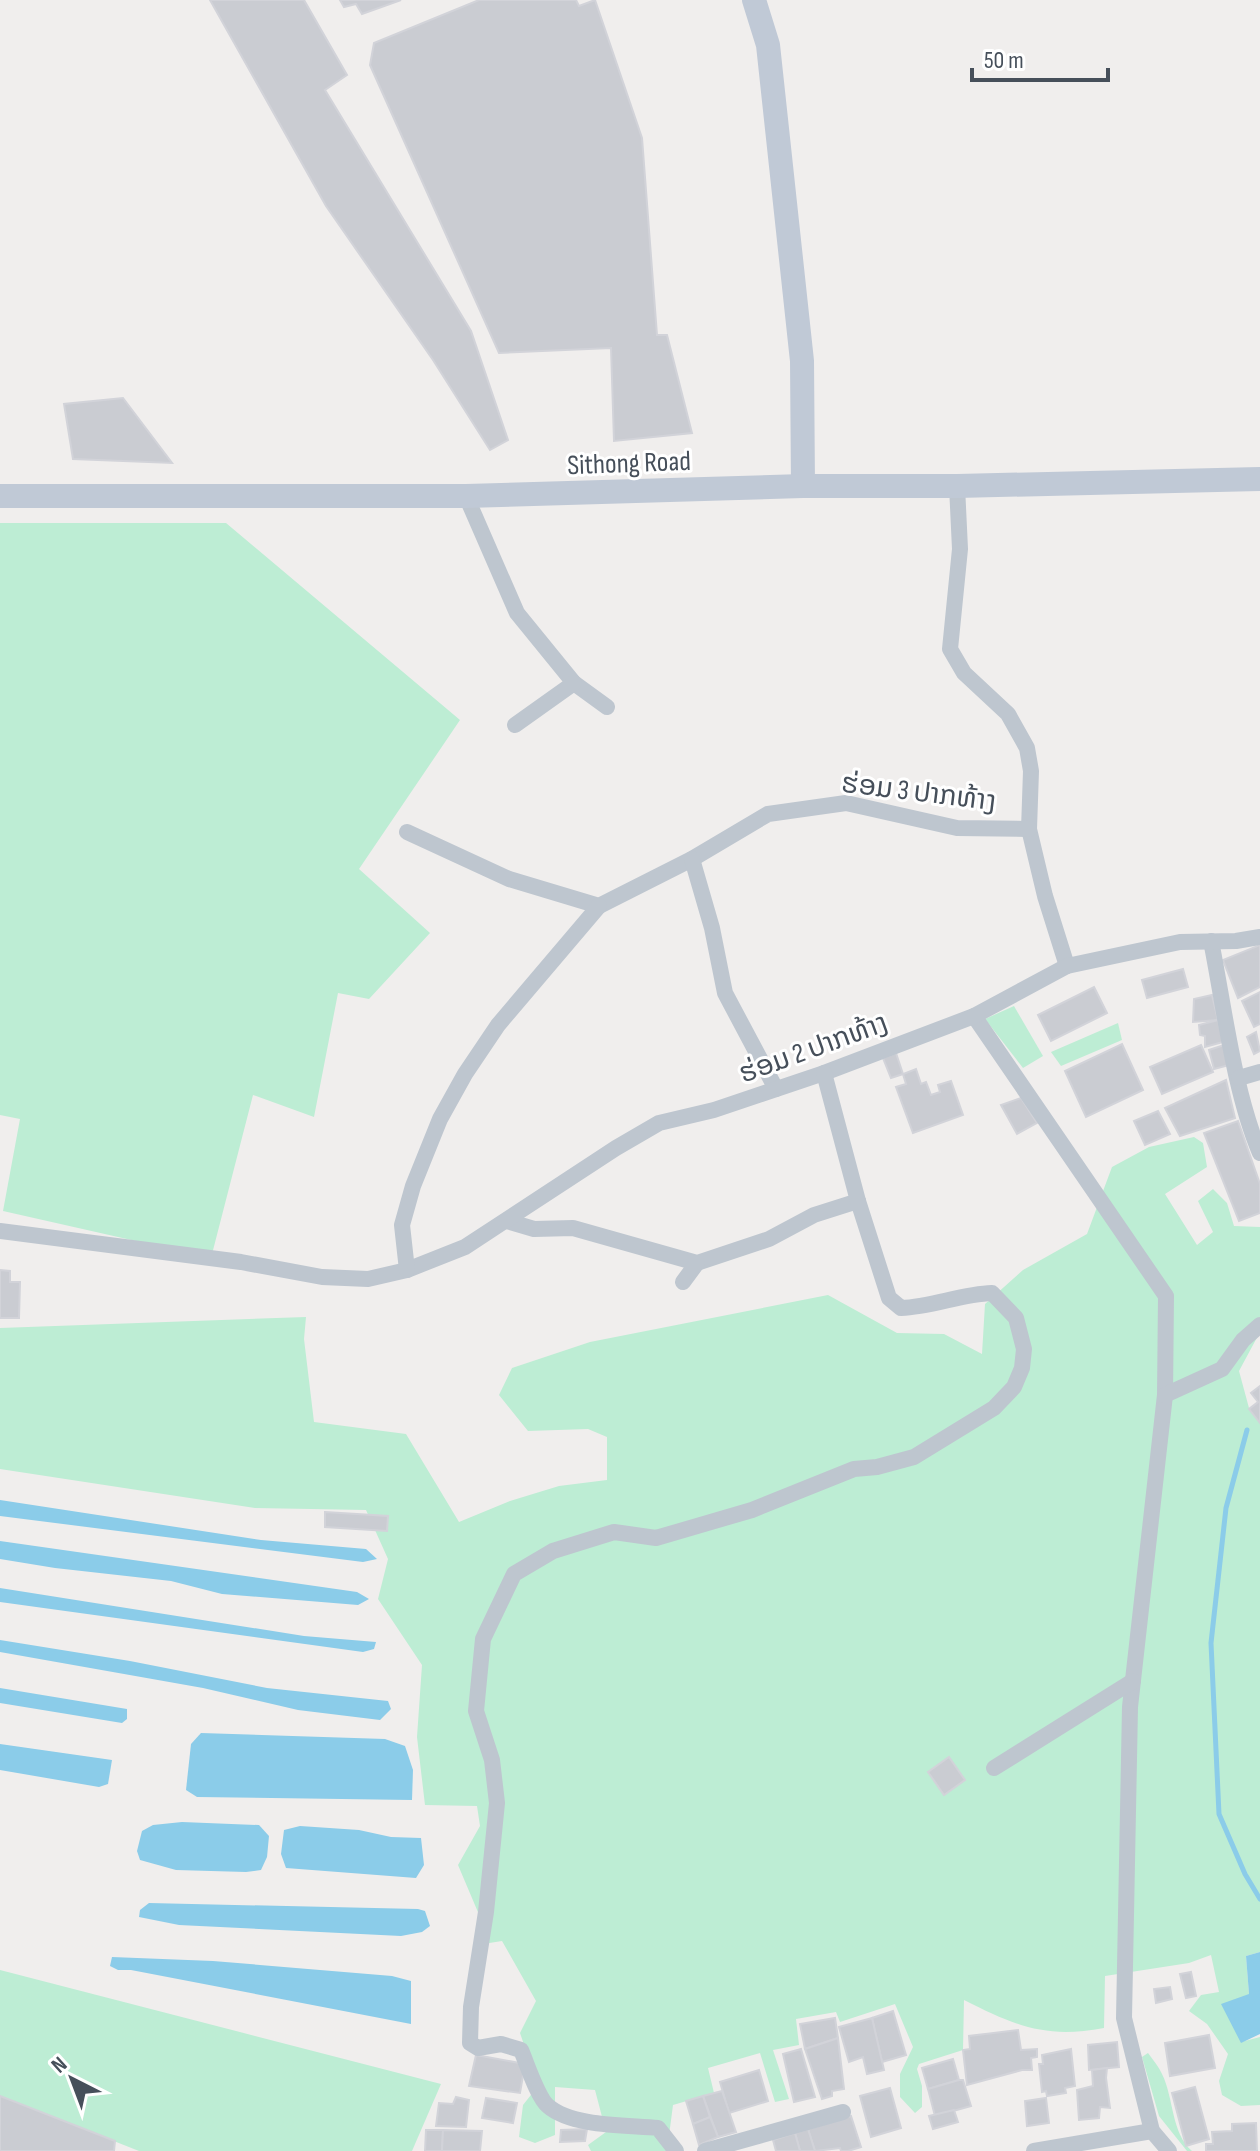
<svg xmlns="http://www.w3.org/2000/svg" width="1260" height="2151" font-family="'Sofia Sans Condensed','Noto Sans Lao',sans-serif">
<rect width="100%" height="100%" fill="#f0eeed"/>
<g fill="#bdedd4">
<polygon points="0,523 226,523 460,720 359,869 430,933 369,999 338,993 314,1117 253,1095 211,1258 3,1211 20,1119 0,1115"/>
<polygon points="1014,1006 1043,1056 1023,1068 985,1019"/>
<polygon points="1118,1023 1122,1040 1061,1066 1051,1052"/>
<path d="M1194,1137L1203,1143L1207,1167L1165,1194L1197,1245L1213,1232L1198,1201L1213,1189L1227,1203L1234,1226L1260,1227V1332L1239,1371L1249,1408L1260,1423V1952L1246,1956L1249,1994L1241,2042L1260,2037V2105L1241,2106L1222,2095L1219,2081L1228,2054L1207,2024L1189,2011L1201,1995L1219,1992L1211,1955L1189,1963L1105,1976L1104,2028C1045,2039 1016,2026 964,2000L963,2050L919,2064L917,2069L922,2086V2107L915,2113L900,2097V2074L913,2047L895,2004L840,2022L836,2012L796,2019L799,2045L773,2050L789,2099L775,2102L760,2053L708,2068L714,2093L673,2105L667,2151H591L588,2145L606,2132L595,2090L555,2087V2135L535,2143L519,2137L523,2105L538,2086L520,2033L536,2001L502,1941L483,1944V1924L458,1865L480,1826L477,1806L425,1805L417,1737L422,1665L378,1599L388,1559L366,1510L255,1508L0,1469V1328L306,1317L304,1339L314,1422L406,1434L459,1522L510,1501L559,1486L607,1480V1437L588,1429L528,1431L499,1395L512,1368L590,1342L828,1295L897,1333L944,1334L982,1354L985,1304L1023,1270L1087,1234L1112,1167L1149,1147Z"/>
<polygon points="0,1970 441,2084 412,2151 139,2151 0,2096"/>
<path d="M1148,2053C1153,2060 1159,2067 1162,2074C1174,2098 1171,2133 1192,2151H1187L1159,2116L1142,2057Z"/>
</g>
<g fill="#8bcce9">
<polygon points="0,1500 261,1540 366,1549 377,1559 363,1562 0,1516"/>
<polygon points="0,1541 357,1592 369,1599 358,1605 222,1594 171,1581 55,1568 0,1559"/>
<polygon points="0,1588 304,1636 376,1642 374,1649 363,1652 0,1602"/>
<polygon points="0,1640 130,1661 267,1688 388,1701 391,1709 380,1720 298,1710 203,1688 0,1652"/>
<polygon points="0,1688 127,1709 127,1719 122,1723 0,1703"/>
<polygon points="201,1733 385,1739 405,1746 413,1770 412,1800 197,1797 186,1790 191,1744"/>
<polygon points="0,1744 112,1760 108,1784 99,1787 0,1770"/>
<polygon points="182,1822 259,1825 269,1836 267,1857 261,1870 246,1872 176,1870 140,1860 137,1851 142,1831 153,1825"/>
<polygon points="300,1826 359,1830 391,1837 421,1838 424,1865 416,1878 286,1868 281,1854 284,1830"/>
<polygon points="149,1903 418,1909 425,1911 430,1926 422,1932 401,1936 179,1925 139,1917 140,1910"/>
<polygon points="1260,1952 1260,2034 1241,2043 1221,2004 1249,1994 1246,1956"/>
<polygon points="112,1957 213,1961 392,1976 411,1981 411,2024 131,1970 118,1970 110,1966"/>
</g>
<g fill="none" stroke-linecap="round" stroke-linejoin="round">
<polyline stroke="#8bcce9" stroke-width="5" points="1247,1430 1226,1508 1211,1643 1219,1814 1245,1874 1260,1899"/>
</g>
<g fill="#caccd2" stroke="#d2d3d9" stroke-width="2">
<polygon points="210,0 304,0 347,75 325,90 471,331 508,440 490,450 433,360 326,206"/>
<polygon points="340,0 401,0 362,14 356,4 344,7"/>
<polygon points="479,0 576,0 579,6 595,0 642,138 657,335 667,335 692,433 614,441 611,348 499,353 370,65 374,43"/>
<polygon points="123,398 172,463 73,459 64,404"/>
<polygon points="1260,945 1260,987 1238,998 1223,960"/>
<polygon points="1183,969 1188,987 1147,998 1142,980"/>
<polygon points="1094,987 1107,1013 1051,1041 1038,1015"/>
<polygon points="1260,992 1260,1024 1254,1027 1242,1001"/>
<polygon points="1212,995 1218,1020 1193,1022 1194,999"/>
<polygon points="1218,1020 1223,1042 1205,1047 1205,1036 1200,1035 1199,1025"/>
<polygon points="1256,1032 1260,1051 1254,1054 1247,1037"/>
<polygon points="1122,1044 1143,1090 1086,1117 1065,1071"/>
<polygon points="1201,1045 1213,1072 1162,1094 1150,1067"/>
<polygon points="1224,1045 1229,1065 1214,1069 1209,1050"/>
<polygon points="896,1053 903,1074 891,1078 883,1058"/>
<polygon points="916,1069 921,1084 926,1082 931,1095 940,1092 938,1085 951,1081 963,1115 913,1133 896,1087 906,1084 903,1074"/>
<polygon points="1226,1080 1235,1118 1180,1136 1165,1108"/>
<polygon points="1021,1098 1037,1123 1017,1134 1001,1105"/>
<polygon points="1158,1111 1170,1134 1145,1145 1134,1121"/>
<polygon points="1238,1121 1260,1184 1260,1213 1239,1221 1204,1133"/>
<polygon points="0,1270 10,1271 10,1282 20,1282 19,1318 0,1318"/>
<polygon points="1260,1386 1260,1423 1249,1409 1258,1402 1251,1393"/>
<polygon points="325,1512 388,1516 387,1531 325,1527"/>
<polygon points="949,1757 965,1780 944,1795 928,1772"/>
<polygon points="1191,1972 1196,1996 1186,1998 1180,1974"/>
<polygon points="1170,1987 1172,1999 1156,2003 1154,1989"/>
<polygon points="893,2011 906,2055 882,2062 872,2018"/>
<polygon points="835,2018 838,2038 805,2049 800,2024"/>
<polygon points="872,2018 884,2070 867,2074 863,2057 849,2062 839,2027"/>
<polygon points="1018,2030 1021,2050 1037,2049 1037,2057 1031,2058 1032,2070 1022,2070 967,2085 963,2050 970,2049 969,2036"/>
<polygon points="1209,2035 1215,2068 1170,2076 1165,2043"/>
<polygon points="838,2038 844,2089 832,2091 832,2096 822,2099 805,2049"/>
<polygon points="1117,2042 1119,2067 1089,2070 1088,2045"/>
<polygon points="801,2049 815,2097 794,2102 783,2054"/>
<polygon points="1071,2049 1075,2086 1065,2088 1066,2093 1047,2096 1046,2091 1042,2092 1039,2064 1043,2064 1042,2055"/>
<polygon points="476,2055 525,2064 520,2093 469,2086"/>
<polygon points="953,2059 959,2080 928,2089 922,2068"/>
<polygon points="1107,2068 1106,2078 1110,2108 1100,2107 1099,2118 1079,2120 1077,2090 1093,2086 1092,2070"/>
<polygon points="759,2070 768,2101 729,2113 720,2082"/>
<polygon points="959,2080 963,2080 971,2106 935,2116 928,2089"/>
<polygon points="1195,2087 1209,2139 1186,2146 1172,2093"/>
<polygon points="890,2088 901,2128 871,2137 860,2096"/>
<polygon points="722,2091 736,2132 718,2137 703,2096"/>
<polygon points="0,2096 115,2141 114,2151 0,2151"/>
<polygon points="703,2096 710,2117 693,2124 686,2101"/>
<polygon points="456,2097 469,2100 466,2127 436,2126 439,2103 453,2104"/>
<polygon points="486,2098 517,2103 513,2123 482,2118"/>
<polygon points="1046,2098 1049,2123 1027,2126 1025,2101"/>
<polygon points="954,2110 958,2122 933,2129 929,2116"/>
<polygon points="851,2116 861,2147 848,2151 841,2151 840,2148 815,2151 808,2129"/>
<polygon points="710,2117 718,2137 699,2145 693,2124"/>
<polygon points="1256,2123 1257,2151 1206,2151 1206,2144 1213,2144 1212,2132 1232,2131 1232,2124"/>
<polygon points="587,2129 585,2141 560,2142 561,2130"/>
<polygon points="808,2129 815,2151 800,2151 795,2133"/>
<polygon points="426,2130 443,2130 442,2151 425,2151"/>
<polygon points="443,2130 482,2131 480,2151 442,2151"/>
<polygon points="795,2133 800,2151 776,2151 773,2140"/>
</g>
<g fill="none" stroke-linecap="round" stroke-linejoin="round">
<g stroke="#bec6cf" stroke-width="16">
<polyline points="957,486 960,549 950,649 964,673 1008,714 1027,748 1031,771 1029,829 1045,896 1067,966"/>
<polyline points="466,496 517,613 574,683 607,707"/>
<polyline points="515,725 574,683"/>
<polyline points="407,832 509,879 599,906 692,859 768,814 846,803 957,828 1029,829"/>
<polyline points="692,859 712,928 725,993 776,1089"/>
<path d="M1211,941C1224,1006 1234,1092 1260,1153"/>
<polyline points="974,1016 1166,1296 1165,1395 1130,1707 1124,2018 1152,2131 1169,2151"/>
<polyline points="1239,1078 1260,1072"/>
<polyline points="507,1221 534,1229 573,1228 697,1263 769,1239 814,1215 858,1201"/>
<polyline points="0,1231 241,1262 322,1277 368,1279 407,1270 465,1247 616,1148 659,1123 714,1110 824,1073 974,1016 1067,966 1180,942 1236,941 1260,937"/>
<polyline points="407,1270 402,1225 413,1186 440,1119 465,1074 498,1025 599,906"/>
<polyline points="683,1282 697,1263"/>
<polyline points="1165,1395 1222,1369 1243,1340 1260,1325"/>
<polyline points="994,1768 1133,1681"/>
<path d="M676,2151L658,2128C627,2125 572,2127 548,2106C538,2098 527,2064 521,2050L501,2044L478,2048L470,2043L471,2007L486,1912L497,1803L492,1760L476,1711L483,1639L514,1574L553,1551L614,1532L656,1538L752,1510L854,1469L877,1467L914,1457L994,1408L1014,1387L1022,1368L1024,1349L1016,1318L992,1293C961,1294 932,1307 901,1308L889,1298L858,1201L824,1073"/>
<polyline points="705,2151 843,2112"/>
<polyline points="1034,2151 1152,2131"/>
</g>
<g stroke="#c0c9d6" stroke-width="24">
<polyline points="754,0 768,45 802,361 803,486"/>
<polyline points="0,496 466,496 803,486 957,486 1260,479"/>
</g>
</g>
<g text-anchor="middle" stroke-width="6" stroke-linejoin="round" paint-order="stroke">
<g font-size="28" fill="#464f5a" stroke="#fff">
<text transform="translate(629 462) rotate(-2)" y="10">Sithong Road</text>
<text transform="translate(919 791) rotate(7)" y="10">ຮ່ອມ 3 ປາກທ້າງ</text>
<text transform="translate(813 1047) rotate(-20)" y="10">ຮ່ອມ 2 ປາກທ້າງ</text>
</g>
</g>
<g transform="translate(72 2079) rotate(318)" stroke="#ffffff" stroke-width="6" paint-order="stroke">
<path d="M0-6L14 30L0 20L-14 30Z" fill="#464f5a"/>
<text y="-12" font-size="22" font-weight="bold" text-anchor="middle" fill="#464f5a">N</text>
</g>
<path d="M972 68v12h136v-12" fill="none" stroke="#464f5a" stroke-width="4"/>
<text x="984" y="68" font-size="24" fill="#464f5a" stroke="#ffffff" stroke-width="6" paint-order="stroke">50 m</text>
</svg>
